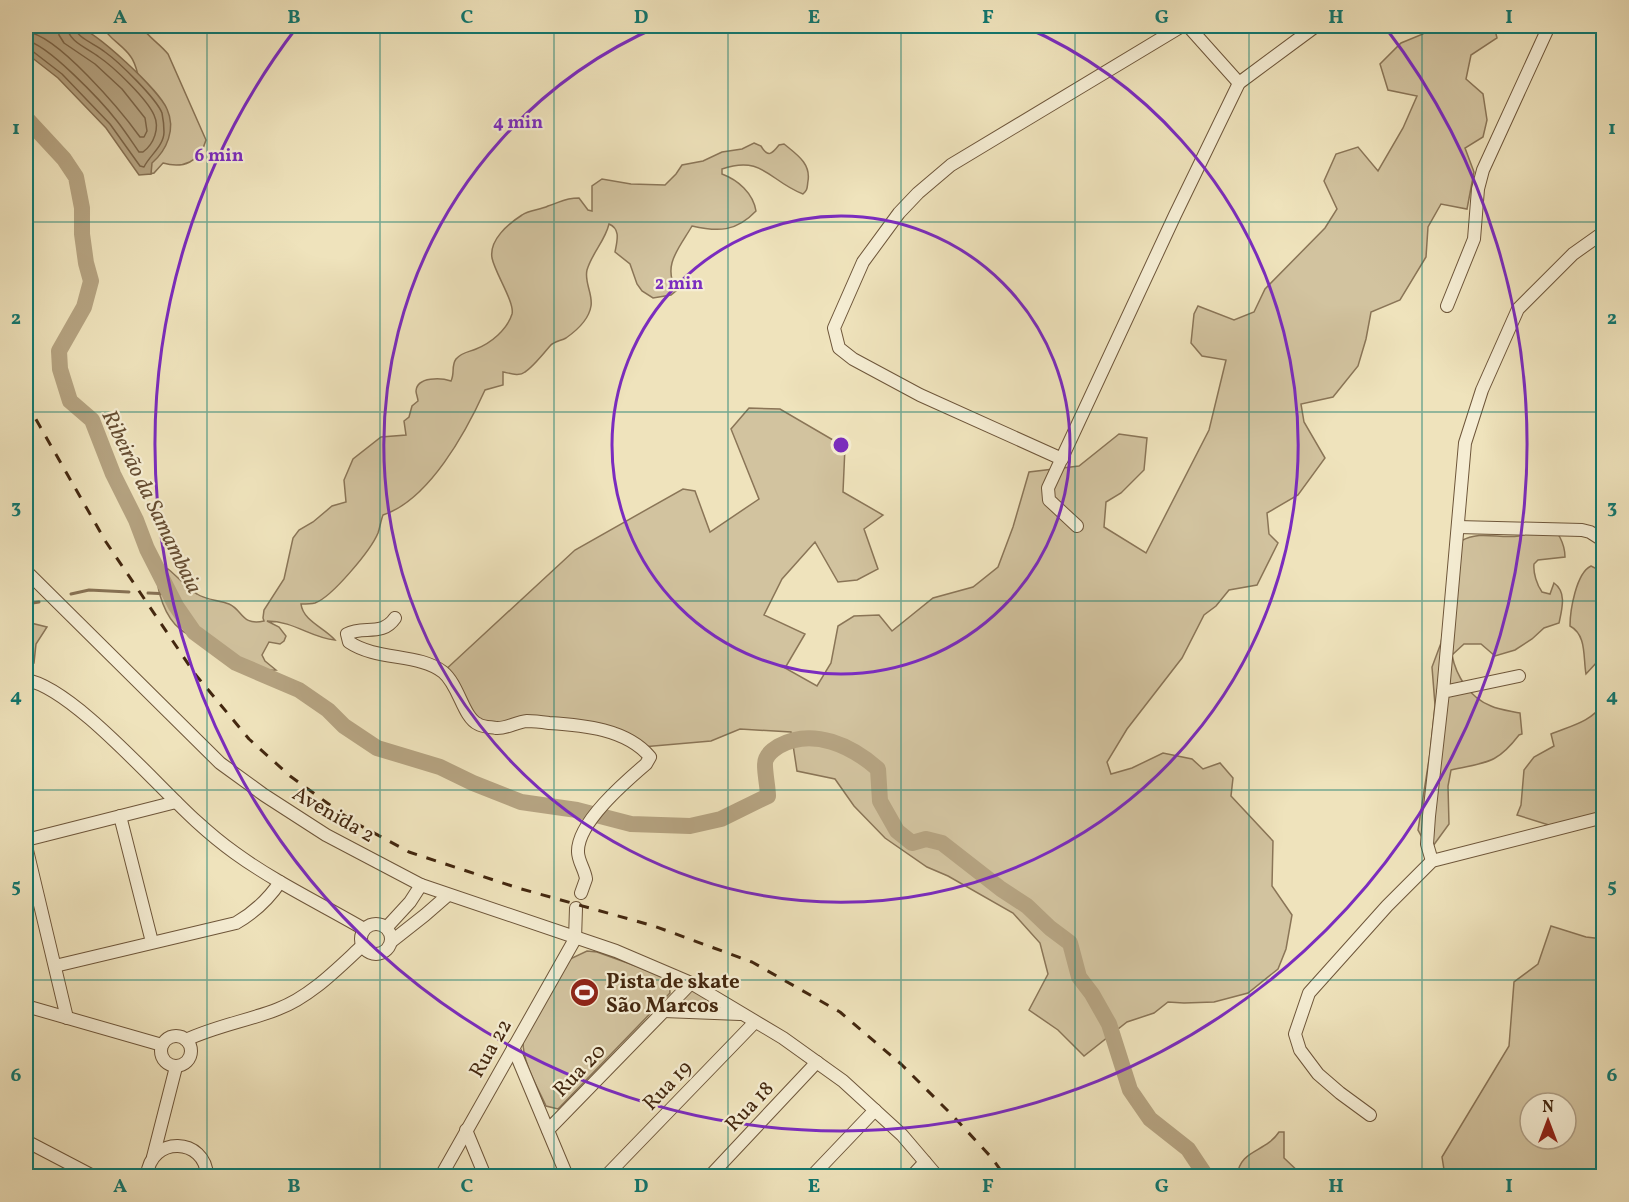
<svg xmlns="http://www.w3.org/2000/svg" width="1629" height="1202" font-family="Vollkorn,serif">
<rect width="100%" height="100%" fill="#efe3bc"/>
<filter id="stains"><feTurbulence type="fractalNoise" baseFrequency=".00333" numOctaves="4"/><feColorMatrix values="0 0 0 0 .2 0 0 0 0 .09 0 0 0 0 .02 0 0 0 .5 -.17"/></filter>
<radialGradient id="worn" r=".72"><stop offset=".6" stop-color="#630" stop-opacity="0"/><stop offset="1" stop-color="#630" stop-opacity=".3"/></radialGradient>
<g fill="#d2c39f" stroke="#8a7557" stroke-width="1.5" fill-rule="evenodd">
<path d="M102,26H141C149,38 159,43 168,54L206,140C200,162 183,169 163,163L154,173L149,174C147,149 144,75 131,57C123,45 109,39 102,26Z"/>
<polygon points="1426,26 1494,26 1497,38 1471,55 1466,79 1483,94 1487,120 1483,137 1465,148 1474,172 1467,209 1441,204 1428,227 1426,257 1400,300 1371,312 1366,339 1358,366 1333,397 1301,404 1304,422 1325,458 1298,495 1267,513 1269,534 1278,543 1257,585 1229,590 1216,606 1204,615 1182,658 1127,729 1107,762 1111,774 1132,768 1163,753 1192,759 1203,769 1220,763 1233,778 1231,796 1273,841 1272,886 1292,915 1286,949 1278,969 1248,993 1214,1002 1184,1003 1168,1002 1154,1013 1127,1022 1084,1056 1058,1030 1029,1010 1048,974 1040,943 1013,913 948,876 927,867 885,838 854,806 835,779 797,771 791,732 740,729 711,741 642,747 579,725 477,724 443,672 575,550 683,489 695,491 710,532 759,499 731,429 749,408 780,409 845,447 843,492 883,515 864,529 878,569 857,580 838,582 815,542 782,579 764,615 805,634 785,668 817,686 831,663 838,626 854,616 879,615 892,631 933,598 973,587 998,567 1013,527 1029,472 1079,466 1119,434 1147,438 1144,470 1121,493 1106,502 1104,527 1146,553 1209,430 1226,360 1202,356 1191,343 1194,314 1198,306 1234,320 1254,312 1265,289 1325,228 1337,209 1324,181 1336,154 1358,147 1378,171 1403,128 1417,96 1388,90 1380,64 1401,43 1423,34"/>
<path d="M754,143L761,146C768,158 772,154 779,145L784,144C796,154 811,163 808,181C807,187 808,190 803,194C769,181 763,155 722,169V174C738,180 753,193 756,211C736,232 718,232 692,226C680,247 661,266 677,290L671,295L653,298L642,291L637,284L630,264L615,252C617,241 621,229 609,224C605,241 592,253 587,270C584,282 593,294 591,306C589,319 576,331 566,338C561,341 554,341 550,346C544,353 533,367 525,372C519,377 509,373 503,372V385L485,390C466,432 429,500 383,515C381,520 380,527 378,533C371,550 332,597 315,603C311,604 305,604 301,604C303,621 325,628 335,640C311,638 294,621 267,621L279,627L286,636L284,641L280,644L269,642L262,655L265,661L276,670C257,671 233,669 217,657C210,651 204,644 196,639C191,635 184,633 180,629C165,617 157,592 157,574L163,569H168C178,577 187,588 197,594C206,600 219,600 229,604C243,610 241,626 264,621L263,618L264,610L284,579L293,538L299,530L313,522L332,506L346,502L344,480L353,459L381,437L406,435L404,421L409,417L412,406L418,401C418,398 416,394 416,391C417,376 442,378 451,381C455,373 451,366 456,359C462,352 469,352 476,349C491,343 507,330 512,314C515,303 495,273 492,258C489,240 508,224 522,215C529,210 540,210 548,206C561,202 564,198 579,198L588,210L592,211V186L602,179L631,184L665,185L676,174L682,165L703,161L722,152L742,149Z"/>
<path d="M1546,524C1558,528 1565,545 1565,557L1538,560L1534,564C1533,573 1537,585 1542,592L1550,594L1554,583C1567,592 1562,609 1559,623L1544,628L1532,639L1515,650L1495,656L1481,644H1464L1452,655C1456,676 1470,698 1491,706C1500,710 1511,711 1520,713L1522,734L1519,735C1496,765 1486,762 1451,770L1448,786L1449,824L1433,846L1424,841L1418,830L1430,753L1435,705L1432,667L1441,643L1450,590L1461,541C1481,530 1498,539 1519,536C1528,534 1538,527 1546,524Z"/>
<path d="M1591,566L1597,569L1603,580L1604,640L1597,662L1586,674C1583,658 1587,635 1570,626C1570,611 1576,573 1591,566Z"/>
<polygon points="26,618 31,623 47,627 36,644 34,663 26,663"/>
<path d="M1603,704V815L1552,826L1517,815L1521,805L1524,770L1534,757L1554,746L1551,734C1570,726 1591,722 1603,704Z"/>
<path d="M1551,926L1586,937L1603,939V1176H1445L1442,1157L1509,1046L1514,982L1538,964ZM1530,1103H1566V1139H1530Z"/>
<path d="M587,951L597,952L661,975L669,981L670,993L558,1109L546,1106C537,1086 522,1062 523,1039L570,959Z"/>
<polygon points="690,989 729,1011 673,1008"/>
<path d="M1279,1132H1284V1158L1303,1176H1237C1240,1149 1265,1153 1279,1132Z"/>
</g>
<path fill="#b5a381" stroke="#877153" stroke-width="1.5" d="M26,26C38,25 66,23 76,26C96,31 159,90 167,109C176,129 167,150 152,163L151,174L139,175L106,128L58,78L26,53Z"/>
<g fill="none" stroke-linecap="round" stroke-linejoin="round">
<g stroke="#7c6548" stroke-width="1.5">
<path d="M26,32C56,33 122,112 140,137H144L147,131L145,118L122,89L95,64L64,43L59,35L58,26"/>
<path d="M26,41C46,42 103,103 117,121C125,131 132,142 139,152H143C154,144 160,128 154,115C147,99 114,67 99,57C88,48 68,42 67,26"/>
<path d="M26,48L31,50L62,74L110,124L140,166L144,167C149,156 164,146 164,132C164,127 163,118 162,113C156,98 119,62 105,52C96,44 76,38 74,26"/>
</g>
<g stroke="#877153" stroke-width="3">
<polyline points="148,593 170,594"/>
<polyline points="71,594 89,590 129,592"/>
<polyline points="26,604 39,602"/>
</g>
<path stroke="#b5a381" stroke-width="16" d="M26,118L64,159L76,177L82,208V234L86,263L91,281L84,307L59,351L60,369L70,401L92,420L113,474L136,520L147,549L176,606L194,632L236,663L299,690L328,710L344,726L377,748L440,767L473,783L521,802L577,810L631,824L690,826L721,819L768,796C768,787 763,765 766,759C769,752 773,750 779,746C813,727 852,746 878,769L880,801L897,831L912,843L926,839L942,843L1001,889L1027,906L1050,928L1070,943L1079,977L1092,994L1109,1024L1130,1090L1150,1119L1188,1149L1206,1176"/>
<defs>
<g id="minor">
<polyline points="1188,26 1239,83"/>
<polyline points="1447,306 1474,239 1478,189 1483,170 1549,26"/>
<polyline points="1062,459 920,395 853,359 839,348 834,328 863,262 899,213 918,193 951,165 1182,26"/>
<polyline points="1077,526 1049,500 1048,488 1175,215 1239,83 1316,26"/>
<polyline points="1458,527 1582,530 1590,532 1604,541"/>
<polyline points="26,571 220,763 264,795 326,835 421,885 616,951 691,983 783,1038 843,1081 902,1135 937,1176"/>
<path d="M395,618C382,637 363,625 347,634L349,642C377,661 419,653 443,672C459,685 463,717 478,724C482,727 491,727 496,728C506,729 516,722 527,721C534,721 542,722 549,723C583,725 627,729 650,757L646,764C625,782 577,823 578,852C578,861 585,870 586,879L581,893"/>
<path d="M26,680C72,687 158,787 196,821C208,832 221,843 235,853C275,882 321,904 364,929"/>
<polyline points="1443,692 1465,443 1482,390 1518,309 1573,254 1604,232"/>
<polyline points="120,816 152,942"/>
<polyline points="26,840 176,802"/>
<polyline points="26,846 67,1018"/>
<polyline points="1432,861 1427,844 1429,816 1443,692 1519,676"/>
<circle cx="376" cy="939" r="15"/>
<polyline points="387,927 410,902 421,885"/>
<polyline points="575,939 576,908"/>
<polyline points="392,941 425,915 448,895"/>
<path d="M55,966L236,923C255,912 268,900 280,882"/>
<polyline points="691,983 664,1011 740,1014"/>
<polyline points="26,1006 162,1045"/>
<circle cx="176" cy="1051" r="15"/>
<path d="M186,1040C216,1026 247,1021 278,1009C310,997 337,969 362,946"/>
<polyline points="513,1047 567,1176"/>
<polyline points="1370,1115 1340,1093 1318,1074 1300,1050 1295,1034 1309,993 1387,906 1432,861 1604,817"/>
<polyline points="466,1130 485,1176"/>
<polyline points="548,1130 664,1011"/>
<polyline points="26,1141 93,1176"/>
<polyline points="153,1157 176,1067"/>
<path d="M147,1176C150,1135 206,1137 207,1176"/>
<polyline points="441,1176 575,939"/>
<polyline points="606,1176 755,1022"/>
<polyline points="710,1176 817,1062"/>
<polyline points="812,1176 875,1110"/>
<polyline points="912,1176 925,1162"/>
</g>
</defs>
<use href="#minor" stroke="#6e563a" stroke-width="14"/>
<use href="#minor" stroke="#f5edd3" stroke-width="12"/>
<polyline stroke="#43270f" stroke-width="3" stroke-dasharray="10 10" stroke-linecap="butt" points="26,402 106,542 195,674 249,739 290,776 352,821 409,852 518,888 654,926 752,962 840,1012 901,1064 953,1116 991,1157 1005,1176"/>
</g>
<path fill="none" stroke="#0f766e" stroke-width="1.5" stroke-opacity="0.55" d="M207,26V1176M380,26V1176M554,26V1176M728,26V1176M901,26V1176M1075,26V1176M1249,26V1176M1422,26V1176M26,222H1604M26,412H1604M26,601H1604M26,790H1604M26,980H1604"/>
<g fill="none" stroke="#7b2cbf" stroke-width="3">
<circle cx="841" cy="445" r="229"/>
<path d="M1023 26A457 457 0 1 1 659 26"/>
<path d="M1385 27A686 686 0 1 1 297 27"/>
</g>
<defs>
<symbol id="stadium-disc" viewBox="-11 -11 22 22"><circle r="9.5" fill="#8f2418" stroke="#f5edd3"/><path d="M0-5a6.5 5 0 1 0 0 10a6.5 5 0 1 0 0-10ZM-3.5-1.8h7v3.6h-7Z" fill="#fff"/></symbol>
</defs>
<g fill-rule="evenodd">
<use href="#stadium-disc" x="568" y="976" width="33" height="33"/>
</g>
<g text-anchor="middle" stroke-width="4.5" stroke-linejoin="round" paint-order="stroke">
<g font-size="21" fill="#43270f" stroke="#f5edd3">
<text transform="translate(334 814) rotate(30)" y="7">Avenida 2</text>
<text transform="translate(490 1048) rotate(-60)" y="7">Rua 22</text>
<text transform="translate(579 1070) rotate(-46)" y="7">Rua 20</text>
<text transform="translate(667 1085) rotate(-46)" y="7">Rua 19</text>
<text transform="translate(749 1106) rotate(-47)" y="7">Rua 18</text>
</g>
<g font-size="21" font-weight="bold" fill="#43270f" stroke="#f5edd3" text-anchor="start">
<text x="606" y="988">Pista de skate<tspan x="606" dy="24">São Marcos</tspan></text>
</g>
<g font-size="22" font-style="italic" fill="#654c31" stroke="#f5edd3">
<text transform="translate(153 501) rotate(64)" y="8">Ribeirão da Samambaia</text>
</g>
</g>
<circle cx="841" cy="445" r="9" fill="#7b2cbf" stroke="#f5edd3" stroke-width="3"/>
<g font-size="18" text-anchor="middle" font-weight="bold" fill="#7b2cbf" stroke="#f5edd3" stroke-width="4.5" stroke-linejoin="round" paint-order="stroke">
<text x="518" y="128">4 min</text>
<text x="219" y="161">6 min</text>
<text x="679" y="289">2 min</text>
</g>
<rect width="1629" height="1202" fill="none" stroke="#efe3bc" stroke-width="66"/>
<g transform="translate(1548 1121)"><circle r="28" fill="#f5edd3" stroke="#ae9e85" stroke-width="1.5"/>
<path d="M0-4.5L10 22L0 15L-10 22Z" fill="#8f2418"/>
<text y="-9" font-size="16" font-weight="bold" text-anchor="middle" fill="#43270f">N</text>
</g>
<rect x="33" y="33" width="1563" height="1136" fill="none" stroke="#0f766e" stroke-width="2"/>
<g font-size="20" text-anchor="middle" font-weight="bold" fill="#0f766e">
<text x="120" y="23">A</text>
<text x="294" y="23">B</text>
<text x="467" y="23">C</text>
<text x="641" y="23">D</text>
<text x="814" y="23">E</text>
<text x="988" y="23">F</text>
<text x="1162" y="23">G</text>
<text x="1336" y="23">H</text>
<text x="1509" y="23">I</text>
<text x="16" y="134">1</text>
<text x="1612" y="134">1</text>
<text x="16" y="324">2</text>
<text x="1612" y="324">2</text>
<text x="16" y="513">3</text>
<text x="1612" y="513">3</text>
<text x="16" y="702">4</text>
<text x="1612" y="702">4</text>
<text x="16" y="892">5</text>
<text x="1612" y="892">5</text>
<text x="16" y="1081">6</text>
<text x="1612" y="1081">6</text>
<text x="120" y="1192">A</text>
<text x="294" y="1192">B</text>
<text x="467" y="1192">C</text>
<text x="641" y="1192">D</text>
<text x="814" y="1192">E</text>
<text x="988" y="1192">F</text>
<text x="1162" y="1192">G</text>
<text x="1336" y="1192">H</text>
<text x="1509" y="1192">I</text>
</g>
<rect width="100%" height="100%" filter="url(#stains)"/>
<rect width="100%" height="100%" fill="url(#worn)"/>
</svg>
